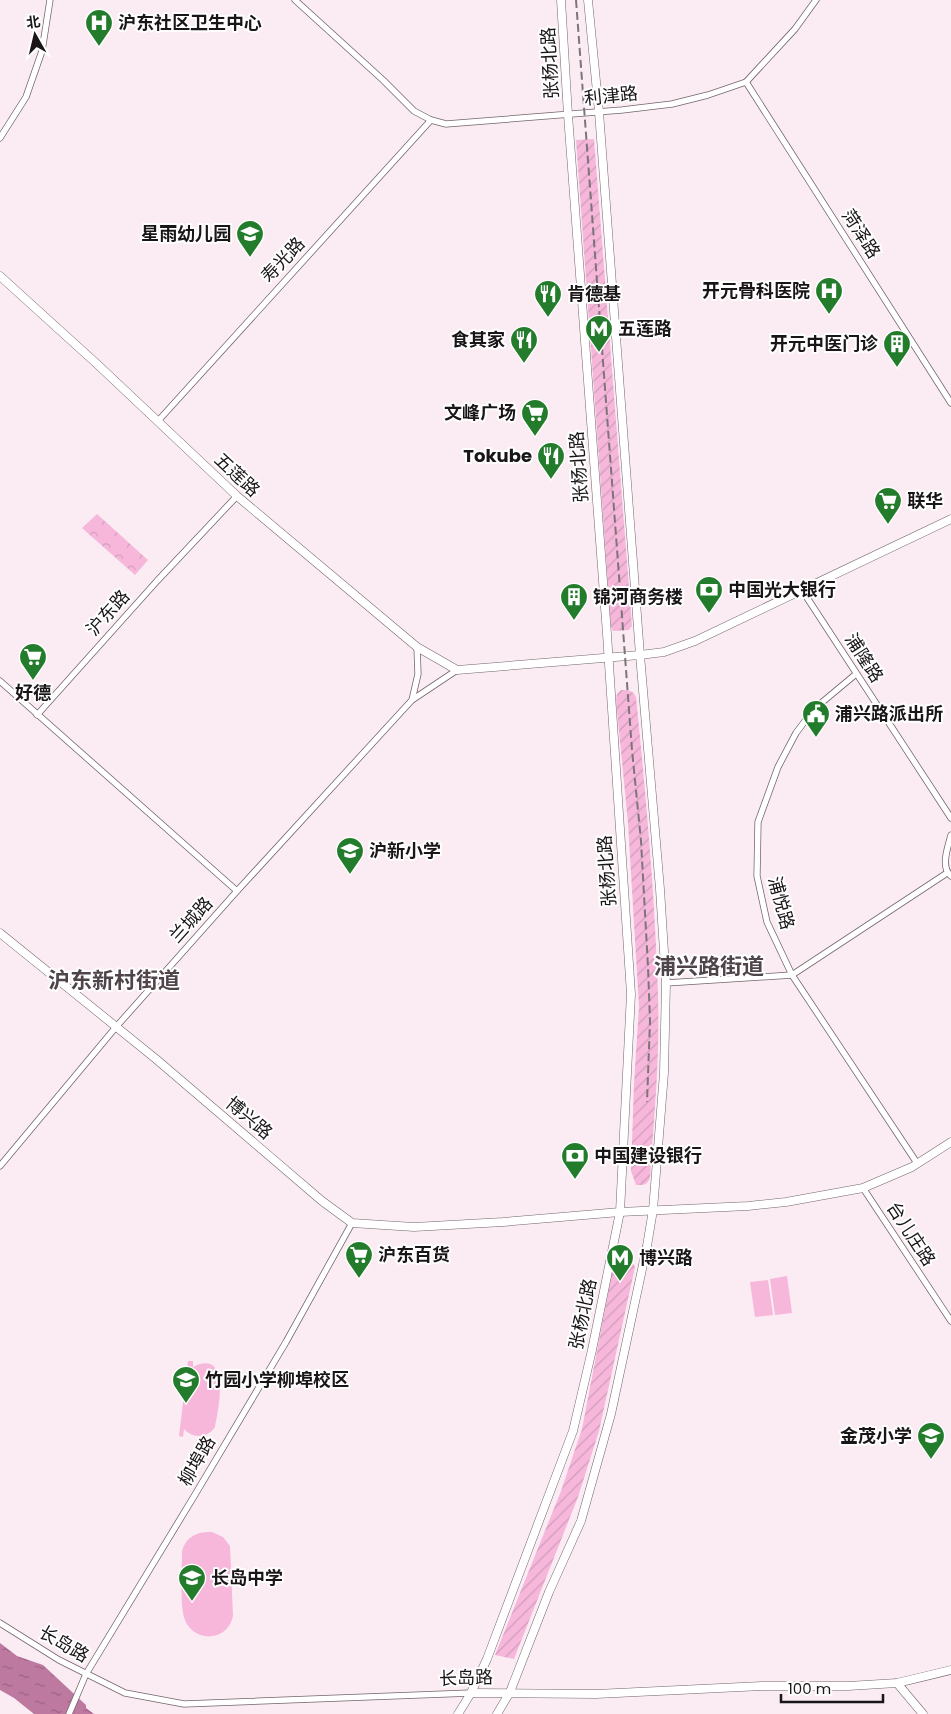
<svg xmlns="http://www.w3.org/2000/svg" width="951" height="1714" font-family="Poppins,'Noto Sans SC',sans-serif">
<defs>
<pattern id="park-crowns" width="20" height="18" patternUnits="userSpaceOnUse" patternTransform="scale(1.25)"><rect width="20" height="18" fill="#f6b7db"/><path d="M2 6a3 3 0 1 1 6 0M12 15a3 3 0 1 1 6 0" fill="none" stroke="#d29dbb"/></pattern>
<pattern id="garden-furrows" width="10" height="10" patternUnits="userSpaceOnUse" patternTransform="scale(1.25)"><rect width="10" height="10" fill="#f6b7db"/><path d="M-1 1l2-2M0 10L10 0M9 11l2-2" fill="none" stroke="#d29dbb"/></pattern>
<pattern id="water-ripples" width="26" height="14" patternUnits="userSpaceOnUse" patternTransform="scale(1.25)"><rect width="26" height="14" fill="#be79a1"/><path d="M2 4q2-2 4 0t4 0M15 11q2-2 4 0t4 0" fill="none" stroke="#9a6282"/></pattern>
</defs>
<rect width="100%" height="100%" fill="#fbecf4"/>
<g fill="#f6b7db">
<polygon points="787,1276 792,1313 775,1315 770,1279"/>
<polygon points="768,1280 773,1315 755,1317 750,1282"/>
<path d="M188,1361H193V1367C231,1348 219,1409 215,1427C208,1438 193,1439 184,1429L183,1437L179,1436Z"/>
<path d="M212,1532L223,1537L230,1546L233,1616C231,1625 226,1632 217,1635C203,1640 187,1631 184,1617C180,1603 182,1567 182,1551C186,1536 198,1531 212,1532Z"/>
</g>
<polygon fill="url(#park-crowns)" points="97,514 148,560 135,575 82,528"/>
<g fill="url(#garden-furrows)">
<polygon points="594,139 632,626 629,630 613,631 611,627 576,140"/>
<path d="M621,690C628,690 633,690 636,697C646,796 655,896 658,996C660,1057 654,1118 650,1178C647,1185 644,1185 636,1185L631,1171L634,1083L639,1007L628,823L616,700L617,694Z"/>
<polygon points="625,1257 632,1261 635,1267 599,1431 578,1497 514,1659 495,1655 561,1491 582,1429 613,1268 618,1260"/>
</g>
<polygon fill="url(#water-ripples)" points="0,1643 17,1656 43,1665 86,1705 86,1708 94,1714 34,1714 14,1698 0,1690"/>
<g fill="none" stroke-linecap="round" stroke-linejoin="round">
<defs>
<g id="street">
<polyline points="295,0 383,80 414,111 431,120 446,124 622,110 672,104 708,95 746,82 795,29 816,0"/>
<polyline points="746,82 951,403"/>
<polyline points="0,138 26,97 42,51 50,0"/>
<polyline points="158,421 431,120"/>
<polyline points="802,590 951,818"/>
<polyline points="856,674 814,709 796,733 778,767 758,822 757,876 767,922 792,975 917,1163"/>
<polyline points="0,681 237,891"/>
<polyline points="412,700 418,674 417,647"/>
<polyline points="37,715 157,581 237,496"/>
<path d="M951,835C948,847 940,867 951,876"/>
<polyline points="666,983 792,975 947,873"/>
<polyline points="0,1166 116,1027 237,891 412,700 457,670"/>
<polyline points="863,1188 951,1321"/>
<polyline points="0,1623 59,1660 125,1693 184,1704 471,1693"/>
<polyline points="69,1714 86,1674 193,1498 286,1342 352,1223"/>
</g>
<g id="secondary">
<polyline points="0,276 97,364 237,496 417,647 457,670 640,655 664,652 695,641 951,519"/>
<polyline points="0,933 156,1059 322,1201 352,1223 414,1227 503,1222 620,1212 748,1206 786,1202 863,1188 912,1167 951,1142"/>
<polyline points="897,1683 923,1714"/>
<polyline points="471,1693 596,1694 762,1686 848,1686 897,1683 951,1670"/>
<polyline points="458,1714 471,1693 487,1659 573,1431 592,1350 620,1212 631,994 607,634 568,115 561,0"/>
<polyline points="497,1714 510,1692 549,1592 581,1521 611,1414 647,1246 653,1210 664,1073 666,983 660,889 640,655 599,112 588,0"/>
</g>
</defs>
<use href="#street" stroke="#72656c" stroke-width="7"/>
<use href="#secondary" stroke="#72656c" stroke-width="9"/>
<use href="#street" stroke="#fff" stroke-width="5.5"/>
<use href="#secondary" stroke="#fff" stroke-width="8"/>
<polyline stroke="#7d7479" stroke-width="2" stroke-dasharray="8 4" stroke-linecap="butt" points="576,0 632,750 641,841 648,967 650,1021 647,1102"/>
</g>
<defs>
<symbol id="hospital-pin" viewBox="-11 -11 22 30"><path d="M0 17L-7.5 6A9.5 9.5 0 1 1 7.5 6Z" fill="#237c2b" stroke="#fefefe"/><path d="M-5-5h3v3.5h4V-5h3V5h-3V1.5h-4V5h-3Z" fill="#fff"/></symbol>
<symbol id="school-pin" viewBox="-11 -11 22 30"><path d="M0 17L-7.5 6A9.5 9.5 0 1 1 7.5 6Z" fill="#237c2b" stroke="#fefefe"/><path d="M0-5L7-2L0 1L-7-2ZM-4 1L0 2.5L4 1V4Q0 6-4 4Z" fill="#fff"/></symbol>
<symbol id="restaurant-pin" viewBox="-11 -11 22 30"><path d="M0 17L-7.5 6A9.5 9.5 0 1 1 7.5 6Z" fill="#237c2b" stroke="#fefefe"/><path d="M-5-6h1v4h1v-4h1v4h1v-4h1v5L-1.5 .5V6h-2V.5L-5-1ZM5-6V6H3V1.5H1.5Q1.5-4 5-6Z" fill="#fff"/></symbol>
<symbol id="metro-pin" viewBox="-11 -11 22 30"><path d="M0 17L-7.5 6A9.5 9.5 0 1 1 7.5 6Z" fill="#237c2b" stroke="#fefefe"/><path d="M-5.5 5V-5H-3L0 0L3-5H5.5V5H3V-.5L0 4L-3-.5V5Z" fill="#fff"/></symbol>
<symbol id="building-pin" viewBox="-11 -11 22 30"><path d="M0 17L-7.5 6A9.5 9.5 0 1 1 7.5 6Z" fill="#237c2b" stroke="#fefefe"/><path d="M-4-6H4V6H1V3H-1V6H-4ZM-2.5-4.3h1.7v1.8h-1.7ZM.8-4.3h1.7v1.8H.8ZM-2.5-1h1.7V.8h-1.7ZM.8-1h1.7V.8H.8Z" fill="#fff"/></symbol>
<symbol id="supermarket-pin" viewBox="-11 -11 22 30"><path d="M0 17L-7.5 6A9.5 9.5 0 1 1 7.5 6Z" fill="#237c2b" stroke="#fefefe"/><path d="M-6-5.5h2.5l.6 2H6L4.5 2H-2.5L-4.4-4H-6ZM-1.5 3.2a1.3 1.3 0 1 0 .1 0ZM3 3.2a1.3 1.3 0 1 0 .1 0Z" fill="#fff"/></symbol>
<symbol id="bank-pin" viewBox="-11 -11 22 30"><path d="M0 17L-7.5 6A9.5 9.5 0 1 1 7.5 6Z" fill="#237c2b" stroke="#fefefe"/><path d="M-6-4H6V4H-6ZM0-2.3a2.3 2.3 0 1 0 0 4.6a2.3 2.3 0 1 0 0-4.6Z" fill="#fff"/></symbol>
<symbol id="civic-pin" viewBox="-11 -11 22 30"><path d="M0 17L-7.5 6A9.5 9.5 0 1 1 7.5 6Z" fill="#237c2b" stroke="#fefefe"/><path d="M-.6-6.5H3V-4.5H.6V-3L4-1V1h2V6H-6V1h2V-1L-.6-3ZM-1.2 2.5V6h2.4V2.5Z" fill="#fff"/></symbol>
</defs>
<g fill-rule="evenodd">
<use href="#hospital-pin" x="83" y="7" width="32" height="43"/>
<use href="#school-pin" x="234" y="218" width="32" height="43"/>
<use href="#hospital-pin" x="813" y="275" width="32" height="43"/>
<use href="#restaurant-pin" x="532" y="278" width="32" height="43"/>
<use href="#metro-pin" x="583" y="313" width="32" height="43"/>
<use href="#restaurant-pin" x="508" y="324" width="32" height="43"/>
<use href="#building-pin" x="881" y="328" width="32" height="43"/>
<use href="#supermarket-pin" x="519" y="397" width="32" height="43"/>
<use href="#restaurant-pin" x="535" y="440" width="32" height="43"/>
<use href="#supermarket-pin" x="872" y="485" width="32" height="43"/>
<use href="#bank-pin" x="693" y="574" width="32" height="43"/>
<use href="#building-pin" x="558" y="581" width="32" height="43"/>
<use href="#supermarket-pin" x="17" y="641" width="32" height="43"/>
<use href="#civic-pin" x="800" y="698" width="32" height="43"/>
<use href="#school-pin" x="334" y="835" width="32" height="43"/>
<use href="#bank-pin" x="559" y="1140" width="32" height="43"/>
<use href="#supermarket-pin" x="343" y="1239" width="32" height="43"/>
<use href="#metro-pin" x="604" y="1242" width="32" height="43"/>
<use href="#school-pin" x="170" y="1364" width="32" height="43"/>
<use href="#school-pin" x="915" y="1420" width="32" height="43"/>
<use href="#school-pin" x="176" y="1562" width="32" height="43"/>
</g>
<g text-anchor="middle" stroke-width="4" stroke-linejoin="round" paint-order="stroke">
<g font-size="18" font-weight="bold" fill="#1a1618" stroke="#fefefe" text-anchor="start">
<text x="118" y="29">沪东社区卫生中心</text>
<text x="231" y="240" text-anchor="end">星雨幼儿园</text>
<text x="810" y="297" text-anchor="end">开元骨科医院</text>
<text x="567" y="300">肯德基</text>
<text x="618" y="335">五莲路</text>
<text x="505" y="346" text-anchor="end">食其家</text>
<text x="878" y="350" text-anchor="end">开元中医门诊</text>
<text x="516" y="419" text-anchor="end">文峰广场</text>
<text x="532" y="462" text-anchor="end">Tokube</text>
<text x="907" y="507">联华</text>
<text x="728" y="596">中国光大银行</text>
<text x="593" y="603">锦河商务楼</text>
<text x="33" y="699" text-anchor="middle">好德</text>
<text x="835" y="720">浦兴路派出所</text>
<text x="369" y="857">沪新小学</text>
<text x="594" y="1162">中国建设银行</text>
<text x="378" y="1261">沪东百货</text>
<text x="639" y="1264">博兴路</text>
<text x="205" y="1386">竹园小学柳埠校区</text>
<text x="912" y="1442" text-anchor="end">金茂小学</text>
<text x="211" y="1584">长岛中学</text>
</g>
<g font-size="18" fill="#1a1618" stroke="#fefefe">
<text transform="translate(550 63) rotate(-93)" y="6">张杨北路</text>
<text transform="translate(611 96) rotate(-6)" y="6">利津路</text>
<text transform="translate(861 234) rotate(57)" y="6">菏泽路</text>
<text transform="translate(283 260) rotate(-47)" y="6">寿光路</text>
<text transform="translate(579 467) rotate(-94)" y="6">张杨北路</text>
<text transform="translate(237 475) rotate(43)" y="6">五莲路</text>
<text transform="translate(108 613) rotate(-48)" y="6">沪东路</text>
<text transform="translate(864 658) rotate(57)" y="6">浦隆路</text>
<text transform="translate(607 871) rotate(-94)" y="6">张杨北路</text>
<text transform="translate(781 903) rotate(75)" y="6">浦悦路</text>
<text transform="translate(191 920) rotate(-48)" y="6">兰城路</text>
<text transform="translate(249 1118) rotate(40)" y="6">博兴路</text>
<text transform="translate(911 1234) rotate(57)" y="6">台儿庄路</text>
<text transform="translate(583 1314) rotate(-78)" y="6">张杨北路</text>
<text transform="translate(197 1461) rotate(-60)" y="6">柳埠路</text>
<text transform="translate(64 1644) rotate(30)" y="6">长岛路</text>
<text transform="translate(466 1678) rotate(-2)" y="6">长岛路</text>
</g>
<g font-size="22" font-weight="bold" fill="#4f444a" stroke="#fefefe">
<text x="709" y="974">浦兴路街道</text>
<text x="114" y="988">沪东新村街道</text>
</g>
</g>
<g transform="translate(35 35) rotate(352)" stroke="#fefefe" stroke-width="4" paint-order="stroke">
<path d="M0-4L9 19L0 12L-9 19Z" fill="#1a1618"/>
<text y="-8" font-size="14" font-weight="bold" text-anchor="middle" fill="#1a1618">北</text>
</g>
<path d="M781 1694v8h102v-8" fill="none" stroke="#1a1618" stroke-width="2.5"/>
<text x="788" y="1694" font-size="15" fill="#1a1618" stroke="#fefefe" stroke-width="4" paint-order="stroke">100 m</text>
</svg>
